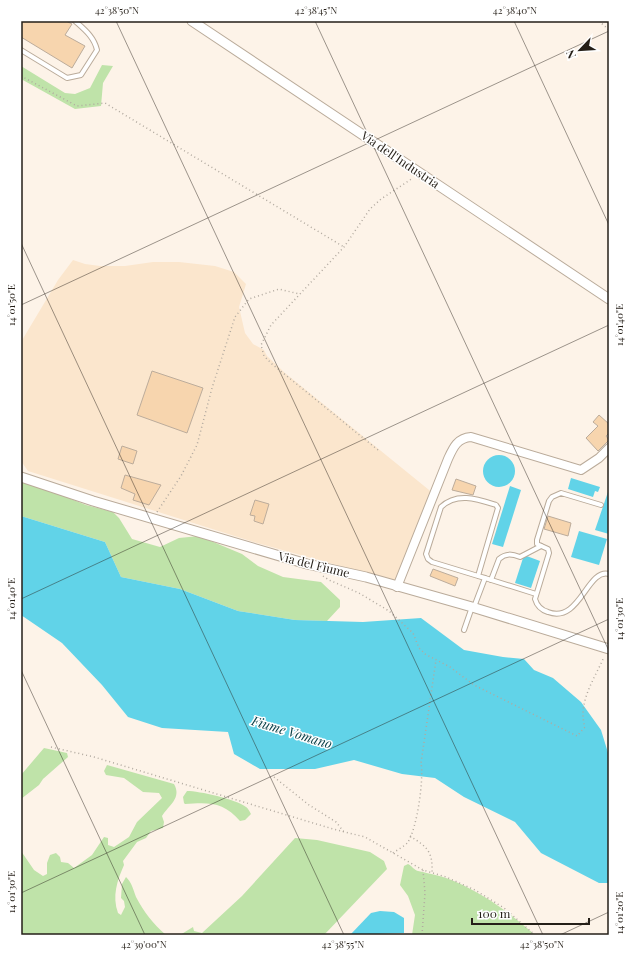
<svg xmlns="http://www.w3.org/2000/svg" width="630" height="956" font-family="'Playfair Display',serif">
<rect width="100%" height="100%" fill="#fdf3e8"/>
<polygon fill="#fbe6cd" points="73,260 85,264 100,266 125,266 153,262 179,262 215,266 234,272 246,284 239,307 245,333 253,344 264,350 267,356 285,373 434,494 397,581 393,583 355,570 257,543 28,471 21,461 21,342 58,280"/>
<g fill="#bfe3a9">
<polygon points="102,65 113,66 103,83 101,106 75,109 21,79 21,66 65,93 75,94 90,88"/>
<polygon points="21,479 86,505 113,512 119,518 132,539 160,547 179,538 199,536 242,554 258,566 283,577 321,582 340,600 340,607 327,621 295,620 238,611 180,589 121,577 105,542 21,516"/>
<polygon points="44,748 67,753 68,757 43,779 39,785 21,799 21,775"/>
<path d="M107,765L174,784C182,798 169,805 162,816L164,822L163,828L151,831L146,838L137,842L123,861L124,865C117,881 112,896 118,913L121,915L125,907L124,901L121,898L122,884L126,877C132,883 133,889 136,897C144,912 153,924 166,935H21V851L34,870L43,876L47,874V863L50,855L56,853L60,857L61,862L68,863L74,868L92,855L104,837L108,838V845L114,847L129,837L137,822L162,798L159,793L143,792L124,778L106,775L104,771Z"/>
<path d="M187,791C199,791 236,799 246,807C248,808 250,812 251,814L245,820L240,821C224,802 209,802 185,804L184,803L183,797Z"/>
<polygon points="295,838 317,840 370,852 384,861 387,869 324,935 180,935 193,927 194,931 202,933 242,896"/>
<path d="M408,864C412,866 414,870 418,871C431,874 444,876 456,882C486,895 511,914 535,935H412L415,915L408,896L400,885L404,866Z"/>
</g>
<g fill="#61d3e8">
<circle cx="499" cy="471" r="16"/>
<polygon points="571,478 600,487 598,492 595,491 593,497 568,489"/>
<polygon points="510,486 521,490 503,547 492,544"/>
<polygon points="609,489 609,534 595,530"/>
<polygon points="21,516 105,542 121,577 180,589 238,611 295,620 363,622 421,618 464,650 503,657 524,659 534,670 553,678 581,702 601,730 609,756 609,883 599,883 541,853 515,822 464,797 435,778 402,774 354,760 315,769 260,769 234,754 228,732 162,728 128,717 102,685 62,643 21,615"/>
<polygon points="579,531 607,539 599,565 571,557"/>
<polygon points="524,555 540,561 531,588 515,583"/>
<polygon points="380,911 394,912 404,918 404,933 350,935 371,913"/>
</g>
<g fill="#f7d5ae" stroke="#bcac9b">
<polygon points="21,21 66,21 72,24 65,35 85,46 72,68 21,37"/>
<polygon points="152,371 203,388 187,433 137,415"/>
<polygon points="599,415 609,424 609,433 606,436 609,440 598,451 586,438 598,426 593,422"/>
<polygon points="122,446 137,451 133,464 118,459"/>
<polygon points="125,475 161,485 149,505 133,500 135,494 121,488"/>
<polygon points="456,479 476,486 473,495 452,490"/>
<polygon points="255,500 269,504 263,524 254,521 255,516 250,515"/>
<polygon points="548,516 571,523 568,536 544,529"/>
<polygon points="433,569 458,578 455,586 430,576"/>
</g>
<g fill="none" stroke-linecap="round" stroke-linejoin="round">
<defs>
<g id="service">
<path d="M21,50L67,78L81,75L97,50C94,37 85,30 75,21"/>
<path d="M601,505L561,493L552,497L549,501L537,540V544L548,549L549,553L535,599C537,606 541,610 548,612C580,624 587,568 609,574"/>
<path d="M478,576L498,508L496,505C477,499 457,492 441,507L426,554L428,559L432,562L478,576L485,578L536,594"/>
<path d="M491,580L499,559C506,553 512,554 520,557L541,546"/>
<polyline points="474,607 485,578"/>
<polyline points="464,630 472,607"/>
</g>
<path id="minor" d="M397,587L448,459C453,448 457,438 471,437L581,470L599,458L609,448"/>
<g id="tertiary">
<polyline points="192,21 609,299"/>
<polyline points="21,477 93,501 307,564 366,577 472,607 609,649"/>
</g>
</defs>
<use href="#service" stroke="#baab9a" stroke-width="6"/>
<use href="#minor" stroke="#baab9a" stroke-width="10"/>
<use href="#tertiary" stroke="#baab9a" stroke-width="11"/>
<g stroke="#b1a99f" stroke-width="1.5" stroke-dasharray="1 3" stroke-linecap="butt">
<polyline points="599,21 609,30"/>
<polyline points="21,76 77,106 105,103 344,247"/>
<polyline points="378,450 272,364 264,356 261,345 271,325 344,247 370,209 381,199 413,178"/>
<polyline points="157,512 181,476 197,445 212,388 235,317 249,299 279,289 299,294"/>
<path d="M323,576L329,580L359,593L389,611L413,633L419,648L425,654L450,667L474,685L577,736L585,727C577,703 595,678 604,657"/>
<polyline points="51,747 94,757 333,829 365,837 423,870 446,877 475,890 504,908 535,935"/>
<polyline points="274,777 309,805 336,822 344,832"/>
<path d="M410,836C427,847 433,851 432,873"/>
<path d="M393,853C397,850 405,846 408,842C417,828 424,780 421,763L436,660"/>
<polyline points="422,935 425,893 423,870"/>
</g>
<use href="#service" stroke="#fff" stroke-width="4"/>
<use href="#minor" stroke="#fff" stroke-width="8"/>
<use href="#tertiary" stroke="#fff" stroke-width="9"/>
</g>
<path fill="none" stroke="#251f18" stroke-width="1" stroke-opacity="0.45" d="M116,21L543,935M315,21L609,651M514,21L609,225M21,243L344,935M21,305L609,31M21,599L609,325M21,670L145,935M21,893L609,619M560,935L609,912"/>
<g text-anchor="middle" stroke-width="3" stroke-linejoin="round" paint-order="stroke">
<g font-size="12" fill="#251f18" stroke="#fff">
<text transform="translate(400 160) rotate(34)" y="4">Via dell'Industria</text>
<text transform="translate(314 565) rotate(14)" y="4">Via del Fiume</text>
</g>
<g font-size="13" font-style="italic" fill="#0c424a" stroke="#fff">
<text transform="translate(292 732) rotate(17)" y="5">Fiume Vomano</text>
</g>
</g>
<rect width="630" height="956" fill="none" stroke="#ffffff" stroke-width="44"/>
<g transform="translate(580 50) rotate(245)" stroke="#ffffff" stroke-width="3" paint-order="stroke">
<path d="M0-3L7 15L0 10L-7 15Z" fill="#251f18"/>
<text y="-6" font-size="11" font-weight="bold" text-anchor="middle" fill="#251f18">N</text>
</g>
<path d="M472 918v6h117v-6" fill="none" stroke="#251f18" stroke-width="2"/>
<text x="478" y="918" font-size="12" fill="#251f18" stroke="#ffffff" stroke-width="3" paint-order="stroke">100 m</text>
<rect x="22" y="22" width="586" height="912" fill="none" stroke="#251f18" stroke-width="1.5"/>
<g font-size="10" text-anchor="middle" fill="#251f18">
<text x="117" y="14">42°38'50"N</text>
<text x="316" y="14">42°38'45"N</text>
<text x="515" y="14">42°38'40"N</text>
<text transform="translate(11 305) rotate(-90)" y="4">14°01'50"E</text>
<text transform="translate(619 325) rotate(-90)" y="4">14°01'40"E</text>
<text transform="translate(11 599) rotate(-90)" y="4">14°01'40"E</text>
<text transform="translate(619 619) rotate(-90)" y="4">14°01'30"E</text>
<text transform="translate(11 892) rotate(-90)" y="4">14°01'30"E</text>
<text transform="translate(619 913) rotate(-90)" y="4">14°01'20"E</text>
<text x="144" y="948">42°39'00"N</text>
<text x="343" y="948">42°38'55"N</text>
<text x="542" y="948">42°38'50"N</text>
</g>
</svg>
